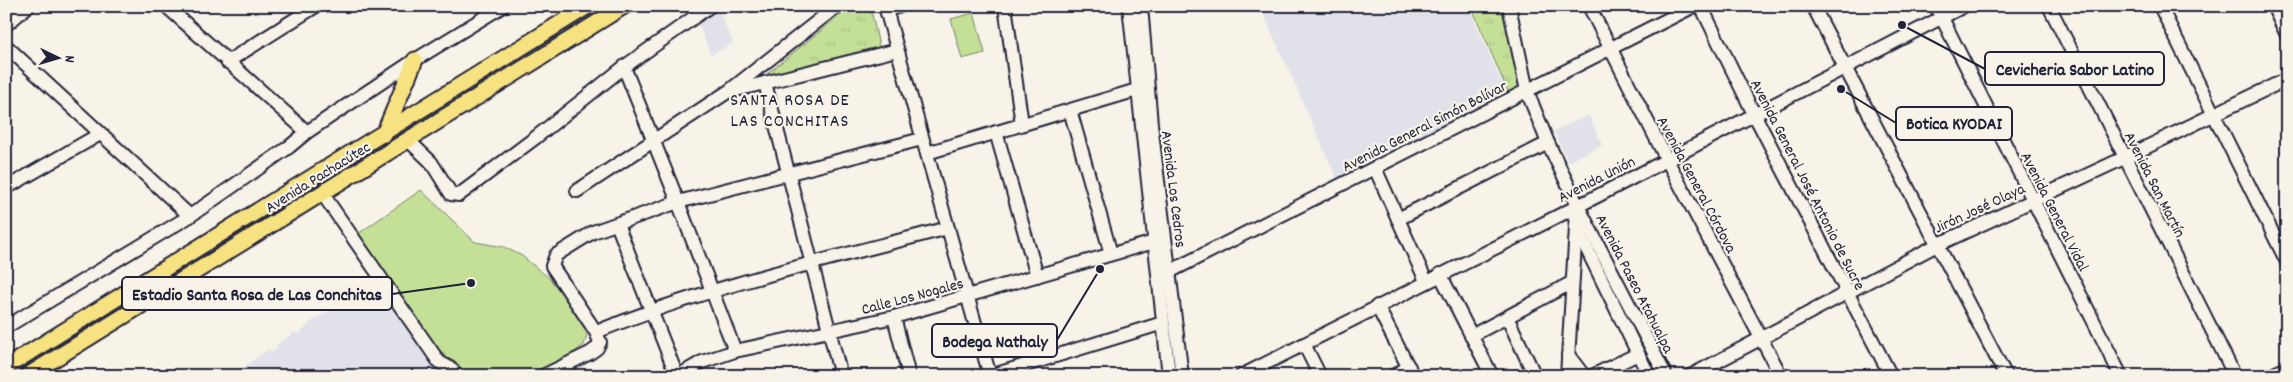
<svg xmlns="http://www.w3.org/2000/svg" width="2293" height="382" font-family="Dekko,sans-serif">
<defs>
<pattern id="park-tufts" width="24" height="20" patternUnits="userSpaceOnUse" patternTransform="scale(1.25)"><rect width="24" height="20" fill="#c4e097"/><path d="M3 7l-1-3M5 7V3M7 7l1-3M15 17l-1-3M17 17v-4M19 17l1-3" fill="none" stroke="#a8c083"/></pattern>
</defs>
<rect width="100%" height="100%" fill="#f7f3e8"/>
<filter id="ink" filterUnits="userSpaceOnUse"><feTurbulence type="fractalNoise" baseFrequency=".02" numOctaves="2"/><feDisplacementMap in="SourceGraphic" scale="10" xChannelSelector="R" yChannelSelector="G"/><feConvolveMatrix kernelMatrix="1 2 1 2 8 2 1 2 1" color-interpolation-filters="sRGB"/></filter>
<g filter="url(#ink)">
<g fill="#e1e2e9">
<polygon points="1260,6 1468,6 1507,94 1338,181"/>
<polygon points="718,8 733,43 711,55 698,23"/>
<polygon points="1589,115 1602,145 1568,162 1554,131"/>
<polygon points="377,280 437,376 231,376 269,349 271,352 278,348 276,345 296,332 298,335 311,322"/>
</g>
<g fill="url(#park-tufts)" stroke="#738169">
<polygon points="851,6 870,6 880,50 769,79 768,73"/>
<polygon points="1471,6 1502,6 1520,89 1509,94"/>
</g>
<g fill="#c4e097" stroke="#738169">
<polygon points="974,13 985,53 962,59 951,19"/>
<polygon points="421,190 475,242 504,247 522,256 550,279 583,320 587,336 584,345 560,362 535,376 467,376 454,366 432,341 368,254 358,234"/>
</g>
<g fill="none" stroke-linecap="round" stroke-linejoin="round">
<defs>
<g id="minor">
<polyline points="166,6 307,132"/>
<polyline points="885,6 990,376"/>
<polyline points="1005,6 1022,124"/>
<polyline points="1129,6 1169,376"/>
<polyline points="1141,6 1151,124 1182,376"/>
<polyline points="1509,6 1527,91 1548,143 1578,206 1666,376"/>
<polyline points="1589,6 1667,160 1781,376"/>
<polyline points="1701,6 1754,114 1891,376"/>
<polyline points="1813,6 2006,376"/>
<polyline points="1936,6 2121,376"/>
<polyline points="2049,6 2235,376"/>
<polyline points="2160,6 2287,262"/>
<polyline points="2273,6 2287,35"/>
<polyline points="886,10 900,6"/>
<polyline points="6,25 28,6"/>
<polyline points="6,46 190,216"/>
<polyline points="227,62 316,6"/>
<polyline points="624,67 678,202 735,351"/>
<polyline points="765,83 841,376"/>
<polyline points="732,91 897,50"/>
<polyline points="1070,110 1111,254"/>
<polyline points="996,132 1037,276"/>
<polyline points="408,140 431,162 451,194 459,195 535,138 624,67 710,6"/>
<polyline points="927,153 1137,90"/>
<polyline points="1375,168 1426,281"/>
<polyline points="6,188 100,134"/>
<polyline points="577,191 729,91 837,6"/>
<polyline points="322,193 439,362 450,368 458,376"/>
<polyline points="1578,206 1575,218 1576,227 1649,376"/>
<polyline points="1398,219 1548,143"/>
<polyline points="617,224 677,376"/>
<polyline points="1169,272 1694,6"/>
<polyline points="1440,274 1492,376"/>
<polyline points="1377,306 1413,376"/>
<polyline points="894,317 909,376"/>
<polyline points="1507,317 1535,376"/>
<polyline points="6,327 190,216 289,147 307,132 415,60 503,6"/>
<path d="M596,332C709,286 830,259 948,228"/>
<polyline points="1471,336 1571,283"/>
<polyline points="1304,344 1320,376"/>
<polyline points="1568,355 1584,376"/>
<polyline points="543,376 590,353 597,348 600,342 596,332 552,266 556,255 593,232 678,202 922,139"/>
<polyline points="678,376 702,362 735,351 894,317 1154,242"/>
<polyline points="990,376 1163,323"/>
<polyline points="1241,376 1578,206 1964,6"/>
<polyline points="1393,376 1409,367"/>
<polyline points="1567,376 1576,227"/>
<polyline points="1592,376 1638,354"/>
<polyline points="1690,376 1937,245 2124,158 2287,79"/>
<polyline points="2269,376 2287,368"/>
</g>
<g id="major">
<polyline points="384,134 415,60"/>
<polyline points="6,367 588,6"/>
<polyline points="27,376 624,6"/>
</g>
</defs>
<use href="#minor" stroke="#22223b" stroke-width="16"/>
<use href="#major" stroke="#22223b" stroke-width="19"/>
<use href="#minor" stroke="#f7f3e8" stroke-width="12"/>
<use href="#major" stroke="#f7e281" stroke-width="15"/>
</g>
</g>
<g text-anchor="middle" stroke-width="4.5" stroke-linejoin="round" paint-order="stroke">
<g font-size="16" fill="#22223b" stroke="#f7f3e8">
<text transform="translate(1424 125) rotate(-27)" y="6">Avenida General Simón Bolívar</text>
<text transform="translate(317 176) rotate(-32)" y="6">Avenida Pachacútec</text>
<text transform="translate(1596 178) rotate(-27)" y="6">Avenida Unión</text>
<text transform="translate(1698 184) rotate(62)" y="6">Avenida General Córdova</text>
<text transform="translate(1809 184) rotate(63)" y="6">Avenida General José Antonio de Sucre</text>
<text transform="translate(2156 184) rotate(63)" y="6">Avenida San Martín</text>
<text transform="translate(1175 189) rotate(83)" y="6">Avenida Los Cedros</text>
<text transform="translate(1979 207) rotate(-25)" y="6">Jirón José Olaya</text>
<text transform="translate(2056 211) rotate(63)" y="6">Avenida General Vidal</text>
<text transform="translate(1636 283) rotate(63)" y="6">Avenida Paseo Atahualpa</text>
<text transform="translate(912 295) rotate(-15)" y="6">Calle Los Nogales</text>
</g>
<g font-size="18" letter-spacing="1" fill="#22223b" stroke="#f7f3e8">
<text x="790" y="105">SANTA ROSA DE<tspan x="790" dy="21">LAS CONCHITAS</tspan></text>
</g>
</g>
<path fill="none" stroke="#22223b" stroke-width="2" d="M1902 25L1985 69M1841 89L1896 123M471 283L392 294M1100 269L1057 340"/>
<g fill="#22223b" stroke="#f7f3e8" stroke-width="2">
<circle cx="1902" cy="25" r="5"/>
<circle cx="1841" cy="89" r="5"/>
<circle cx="471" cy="283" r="5"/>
<circle cx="1100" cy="269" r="5"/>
</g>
<g fill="#f7f3e8" stroke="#22223b" stroke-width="2">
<rect x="1985" y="52" width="179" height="33" rx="5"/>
<rect x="1896" y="107" width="116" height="33" rx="5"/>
<rect x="122" y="277" width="270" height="33" rx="5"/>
<rect x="932" y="324" width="125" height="33" rx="5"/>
</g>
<g font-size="18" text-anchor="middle" font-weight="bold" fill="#22223b">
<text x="2075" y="75">Cevicheria Sabor Latino</text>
<text x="1954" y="129">Botica KYODAI</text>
<text x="257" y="300">Estadio Santa Rosa de Las Conchitas</text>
<text x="995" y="347">Bodega Nathaly</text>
</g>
<rect width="2293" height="382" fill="none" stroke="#f7f3e8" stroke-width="25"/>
<rect x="12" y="12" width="2268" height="357" fill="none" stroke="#22223b" stroke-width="2" filter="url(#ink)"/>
<g transform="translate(58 58) rotate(95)" stroke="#f7f3e8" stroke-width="4" paint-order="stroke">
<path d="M0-4L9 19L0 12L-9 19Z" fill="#22223b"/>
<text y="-8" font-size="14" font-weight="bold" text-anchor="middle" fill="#22223b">N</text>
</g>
</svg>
